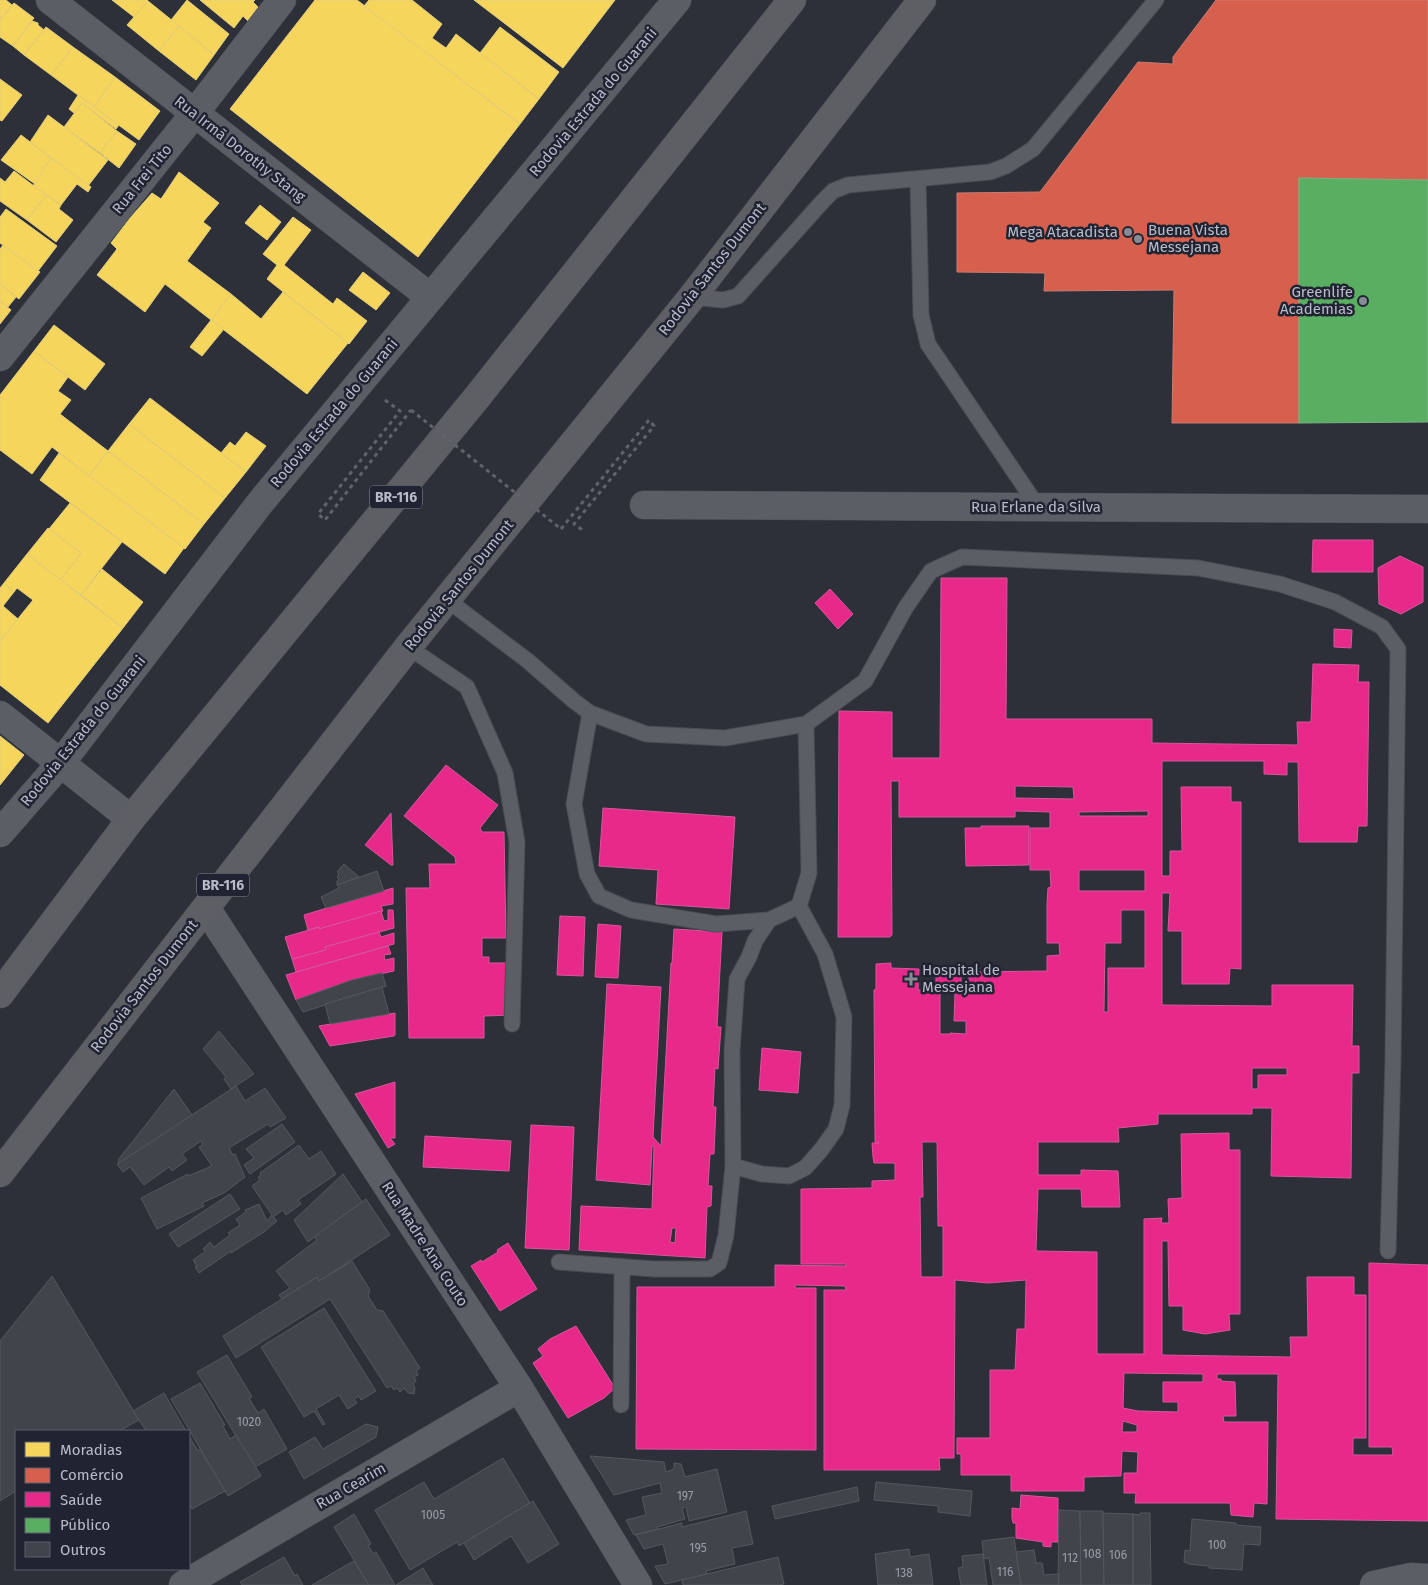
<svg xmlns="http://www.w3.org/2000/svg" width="1428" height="1585" font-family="'Fira Sans',sans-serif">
<rect width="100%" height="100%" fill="#2d3038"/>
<g fill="#f6d55c" stroke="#e3cd7c">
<polygon points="0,0 6,0 12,5 0,20"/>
<polygon points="112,0 147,0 148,1 134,17"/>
<polygon points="187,0 229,34 214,55 171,20"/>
<polygon points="200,0 255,0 253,2 259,8 248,21 243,16 234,28"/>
<polygon points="315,0 357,0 520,124 418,257 230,109"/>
<polygon points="369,0 412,0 442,24 432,38 446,48 456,34 539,99 520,124 364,6"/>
<polygon points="474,0 615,0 563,68"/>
<polygon points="148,1 179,26 159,51 127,25"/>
<polygon points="14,3 34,18 13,46 0,37 0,20"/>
<polygon points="32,21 38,23 38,25 44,30 24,55 13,46"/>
<polygon points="179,26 214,55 196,80 159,51"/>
<polygon points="46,27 73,47 51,75 24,55"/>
<polygon points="500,27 559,72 539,99 480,53"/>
<polygon points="73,47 115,77 94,107 51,75"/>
<polygon points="115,77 160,111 139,140 94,107"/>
<polygon points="0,79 22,95 2,121 0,120"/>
<polygon points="78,95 86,101 83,104 82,103 74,113 69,109"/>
<polygon points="86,101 119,125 116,129 83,104"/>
<polygon points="82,103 117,131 100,153 64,127"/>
<polygon points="48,115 108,160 88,186 30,142"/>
<polygon points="117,131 136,144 119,168 100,153"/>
<polygon points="21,135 51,158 35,184 1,160"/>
<polygon points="51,158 91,187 88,192 77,184 61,205 33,186"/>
<polygon points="14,171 46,195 27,220 0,201 0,178 5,182"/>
<polygon points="179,172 219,203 203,222 211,228 187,261 231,294 211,320 165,284 145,312 97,275 117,249 111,243 130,218 152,193 161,199"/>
<polygon points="46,195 61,205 59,209 73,220 56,242 27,220"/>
<polygon points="260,205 281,222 267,240 245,223"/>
<polygon points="6,209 57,246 38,271 0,243 0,217"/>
<polygon points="293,217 311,230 284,265 333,304 337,298 367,321 349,344 267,279 277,265 263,254"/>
<polygon points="3,245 40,272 19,299 0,284 0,249"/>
<polygon points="363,272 390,293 376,310 349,290"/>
<polygon points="0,284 16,297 8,307 0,301"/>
<polygon points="283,292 348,343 307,394 211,320 231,294 261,319"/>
<polygon points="0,301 11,310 0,324"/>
<polygon points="211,320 224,329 202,356 190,347"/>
<polygon points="54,325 105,364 85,390 34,351"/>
<polygon points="34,351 68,377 58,391 71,400 60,414 108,451 89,476 52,447 32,474 0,450 0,395"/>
<polygon points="150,398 246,472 225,498 129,424"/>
<polygon points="129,424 225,498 204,524 108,451"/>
<polygon points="246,432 266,446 246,472 221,453 230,442 235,446"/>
<polygon points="108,451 204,524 185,549 89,476"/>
<polygon points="59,453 184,548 165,574 40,480"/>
<polygon points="70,503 122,542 81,595 60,580 81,553 49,529"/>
<polygon points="48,528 81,553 60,580 27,554"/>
<polygon points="27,554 123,628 48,723 0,685 0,641 33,600 17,588 14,592 4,583"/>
<polygon points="102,569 143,602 123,628 81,595"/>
<polygon points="4,583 14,592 3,606 18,619 0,641 0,588"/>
<polygon points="0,736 24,755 0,785"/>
</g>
<polygon fill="#d6604d" stroke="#cd7b72" points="1216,0 1428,0 1428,180 1299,178 1299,423 1172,423 1174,290 1044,291 1045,273 957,272 957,193 1040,192 1138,62 1173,64 1173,57"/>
<g fill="#e7298a" stroke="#d9559d" fill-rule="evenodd">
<polygon points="1313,540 1373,540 1373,572 1312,572"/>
<polygon points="1400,556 1423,567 1423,602 1401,614 1379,604 1378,568"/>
<path d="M941,578H1007L1006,719H1152V743L1298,745L1297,722H1311L1313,664L1359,665L1358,682H1369L1367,826H1358L1357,842H1299L1298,762H1287V775L1264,774V761H1162V876H1170V851H1182L1181,787H1231V802H1241V969L1230,968L1229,984H1182V931H1168L1170,893H1162V1005L1272,1006V985H1353L1352,1046H1359V1073H1352L1351,1178L1271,1176L1272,1108H1252V1114H1158V1124L1118,1128L1119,1142H1038V1175H1081V1170L1118,1171L1120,1207H1082L1081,1189H1038L1036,1251L1097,1252V1354H1144V1219L1162,1218L1161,1223H1169L1168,1199L1182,1198L1181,1134L1229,1133V1150H1240V1314H1229L1230,1330L1205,1334L1183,1330V1306H1169L1168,1241H1162V1355L1291,1357L1290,1337H1308L1307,1277H1354V1295H1366V1438H1353V1455H1393L1392,1447H1369V1263L1428,1265V1521L1276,1519L1278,1374H1217V1379H1221V1381L1235,1382L1236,1416H1223L1224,1422H1268L1267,1504L1254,1503L1253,1517L1231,1515L1230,1503H1135L1136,1493H1124V1473H1137L1138,1452L1122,1451L1121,1476L1084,1477V1491H1011V1475H961V1454H957V1438H990V1370H1015L1017,1329H1025L1026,1280L988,1283L955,1280L954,1458H939L940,1470H824V1290H846L845,1286L795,1285V1288H816V1450L636,1449L637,1287H775V1265L846,1266V1264H801V1189L872,1188V1181L895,1180V1163H874L873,1157L872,1143H879L875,1142L874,990L876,989V964L891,963V968L919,969L918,990H936V973H961V990H969V972L1047,971V956L1060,955L1059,943H1047V904L1048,888L1051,887L1050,870H1030V828H1050V812L1015,811V817H899V781H891L892,935L890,937H838L839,711L892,712V758H940ZM1015,786L1073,787L1074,799L1015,798ZM1148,811V816H1079V812ZM1079,870H1145V891H1079ZM1121,910H1145V968H1108V1012H1104L1105,943H1121ZM940,993H955L954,1021H966V1034L950,1033L951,1034H940ZM1252,1068H1287V1075H1258V1089H1252ZM922,1142H937L938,1226H943V1277H921L920,1197H923ZM1124,1373L1203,1374V1382H1163V1402H1178V1412L1138,1411L1123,1408ZM1123,1421L1137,1425V1432H1122Z"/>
<polygon points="830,589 853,614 838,629 815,603"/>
<polygon points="1334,629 1352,630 1351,648 1334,647"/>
<polygon points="446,765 498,805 480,828 482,832 504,832 506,938 482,938 482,957 489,957 489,963 512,963 513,1015 484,1016 484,1038 409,1038 406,888 430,888 429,864 456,864 455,857 404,816"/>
<polygon points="603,808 735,817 729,909 656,904 658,870 599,866"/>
<polygon points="391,813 393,865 391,865 365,845"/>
<polygon points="981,826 1029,826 1029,865 966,866 965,828 981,828"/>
<polygon points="393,888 393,904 381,906 383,911 319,929 319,927 308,930 304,915"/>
<polygon points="388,910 393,910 394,928 325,947 326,950 292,959 285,937 319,927 319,929 381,911 384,921 388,920"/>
<polygon points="560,916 585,917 583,976 557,975"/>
<polygon points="598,924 621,926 618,978 595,977"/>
<path d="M674,929L722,932L717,1027H721L718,1069L715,1068L713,1107H716L714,1154H710L708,1186H712L711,1206L707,1207L705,1258L579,1250L581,1206L652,1209L654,1146H652L650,1185L596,1180L607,984L661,987L653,1137L661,1146L671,963L672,964ZM672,1228H676L675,1243L670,1242Z"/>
<polygon points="379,932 381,937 394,933 394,944 296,972 292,959 326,950 325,947"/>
<polygon points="388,946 391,954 384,955 385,960 394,958 394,971 352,980 296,1000 286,975"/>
<polygon points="395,1013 395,1035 394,1036 330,1046 319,1026"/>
<polygon points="762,1048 801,1052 798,1093 759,1090"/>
<polygon points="395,1082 395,1138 390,1138 395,1144 388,1148 355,1094"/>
<polygon points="531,1125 574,1127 569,1250 525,1248"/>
<polygon points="425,1136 511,1141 509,1171 423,1167"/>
<polygon points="508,1243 537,1289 500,1311 471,1266 481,1260 482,1262 498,1252 497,1250"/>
<polygon points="576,1326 615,1388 604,1398 568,1418 533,1363 543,1356 538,1349 550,1339"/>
<polygon points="1021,1495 1058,1498 1058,1542 1051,1542 1051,1547 1043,1546 1043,1542 1016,1538 1016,1523 1013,1523 1012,1518 1012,1508 1020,1509"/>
</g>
<polygon fill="#5aae61" stroke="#76b280" points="1299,178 1428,180 1428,422 1299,423"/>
<g fill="#42444c" stroke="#55575f">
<polygon points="344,864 359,877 337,885 337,881 339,879 337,877 339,874 337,872"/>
<polygon points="377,871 384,891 326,908 321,897 339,888 337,885"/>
<polygon points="382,973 386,986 303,1012 296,1000 352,980"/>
<polygon points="382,987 389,1014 330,1024 325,1004"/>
<polygon points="219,1031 254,1074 231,1089 224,1079 226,1077 203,1049"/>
<polygon points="236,1086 245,1101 265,1088 286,1118 270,1127 268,1124 229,1148 233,1155 235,1154 245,1177 224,1193 202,1203 204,1206 157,1229 141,1198 188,1174 188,1176 212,1166 199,1147 203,1145 201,1141 182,1154 187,1160 172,1171 169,1167 144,1185 130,1167 123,1172 117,1164"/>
<polygon points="174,1089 192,1115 119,1163 118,1160"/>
<polygon points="282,1124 295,1142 250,1174 244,1165 254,1158 246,1149"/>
<polygon points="299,1145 309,1159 321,1151 336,1174 298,1200 301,1204 286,1215 283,1210 273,1217 277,1221 264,1232 231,1253 231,1251 199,1273 195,1267 197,1266 193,1260 206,1251 203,1249 210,1242 214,1247 230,1235 228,1233 240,1225 236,1219 246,1212 245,1210 259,1204 267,1221 272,1215 252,1186 260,1180 258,1177 261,1175 260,1173"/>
<polygon points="343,1174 362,1202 308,1242 294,1220"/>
<polygon points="230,1194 240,1209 178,1247 169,1234"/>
<polygon points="366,1199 390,1235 319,1281 317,1277 282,1299 279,1295 290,1288 276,1271 317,1240 315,1237 318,1234"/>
<polygon points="352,1261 370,1290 368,1296 377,1310 383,1311 420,1368 416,1371 418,1375 414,1377 416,1381 413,1384 415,1388 414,1394 408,1393 404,1388 400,1392 397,1388 394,1390 391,1386 387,1388 330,1299 236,1358 223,1336 317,1277 319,1281"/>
<polygon points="52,1276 139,1420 119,1431 16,1431 16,1491 0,1501 0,1341"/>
<polygon points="324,1308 376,1391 361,1400 359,1396 354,1399 357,1403 348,1409 339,1395 316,1409 325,1424 323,1425 314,1411 304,1417 261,1347"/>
<polygon points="227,1355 252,1397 249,1398 258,1413 264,1409 287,1449 255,1467 197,1372"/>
<polygon points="200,1383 225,1425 223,1426 230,1439 236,1435 261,1476 228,1496 171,1399"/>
<polygon points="164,1393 186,1431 146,1431 133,1411"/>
<polygon points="366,1424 378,1427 376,1437 304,1479 289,1452 315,1437 323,1449"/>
<polygon points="189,1436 198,1451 200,1449 225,1491 192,1509 189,1503"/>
<polygon points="590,1456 664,1462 666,1472 674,1469 674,1463 681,1464 685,1477 717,1469 727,1512 689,1521 686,1507 682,1508 685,1519 657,1527 658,1529 634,1535 626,1520 646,1515 642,1497 662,1493 660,1483 614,1495"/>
<polygon points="503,1458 530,1503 459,1546 457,1542 410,1570 375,1510 424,1482 434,1499"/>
<polygon points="876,1482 972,1491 970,1516 938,1512 938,1506 874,1500"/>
<polygon points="857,1487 859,1501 775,1519 772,1506"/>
<polygon points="533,1501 559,1544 528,1563 511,1536 474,1560 464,1543"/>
<polygon points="1059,1510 1080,1511 1081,1585 1058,1585"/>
<polygon points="746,1511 753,1544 732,1548 735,1564 706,1571 707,1574 665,1584 655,1566 668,1564 663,1544 644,1549 636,1535 682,1523 682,1527"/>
<polygon points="1080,1511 1103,1511 1104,1585 1081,1585"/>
<polygon points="1103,1513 1133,1514 1133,1585 1104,1585"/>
<polygon points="1140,1513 1150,1513 1151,1585 1133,1585 1133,1514 1140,1515"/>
<polygon points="354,1514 371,1544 368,1545 373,1554 376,1552 395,1585 369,1585 334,1527"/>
<polygon points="1192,1519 1236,1523 1236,1525 1261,1527 1260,1545 1244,1544 1242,1570 1209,1568 1209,1566 1188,1564 1188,1563 1184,1562 1185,1550 1190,1551"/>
<polygon points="1014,1537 1021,1585 993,1585 989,1558 984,1559 982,1541"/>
<polygon points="909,1549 910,1557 929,1554 933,1585 878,1585 875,1554"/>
<polygon points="1034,1550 1036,1563 1042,1563 1044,1575 1059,1574 1058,1585 1021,1585 1016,1552"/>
<polygon points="983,1554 987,1585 961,1585 958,1568 963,1567 962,1556"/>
<polygon points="284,1557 295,1576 297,1574 303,1585 242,1585 240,1582"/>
<polygon points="778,1557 784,1584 779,1585 683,1585 682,1580"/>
<polygon points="354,1561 369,1585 312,1585 345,1566"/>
<polygon points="423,1568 433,1585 396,1585"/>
</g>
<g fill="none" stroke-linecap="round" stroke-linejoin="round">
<defs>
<g id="service">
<polyline points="918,179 921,315 928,344 1038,507"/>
<polyline points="692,297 723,300 738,296 823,201 833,191 848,185 990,172 1006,166 1033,149 1156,0"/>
<polyline points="446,599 528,661 574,701 590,713 646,734 725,738 806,724 865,681 906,607 931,571 962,557 1198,568 1280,584 1335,602 1382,627 1398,649 1393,1059 1388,1251"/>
<polyline points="408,647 467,687 505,773 517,842 512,1024"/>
<polyline points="590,713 574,804 587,874 599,896 631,910 716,924 769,920 799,906 809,873 806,724"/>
<polyline points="769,920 755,941 749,957 737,979 732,1051 733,1166 762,1174 789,1176 805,1168 821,1150 836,1129 842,1105 844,1017 825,954 799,906"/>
<polyline points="559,1262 654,1269 710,1269 719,1263 726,1235 733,1166"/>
<polyline points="621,1405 622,1267"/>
</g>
<g id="minor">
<polyline points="50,0 430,297"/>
<polyline points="0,357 194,114 282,0"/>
<polyline points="644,505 1428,509"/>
<polyline points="0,715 131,819"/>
<polyline points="0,833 60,764 260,503 677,0"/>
<polyline points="206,908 519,1388 638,1585"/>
<polyline points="183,1585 519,1388"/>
<polyline points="1374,1585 1411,1577 1428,1578"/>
</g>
<g id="trunk">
<polyline points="0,994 131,819 478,396 792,0"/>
<polyline points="0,1173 408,647 692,297 922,0"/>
</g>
</defs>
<use href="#service" stroke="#4a4c53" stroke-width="17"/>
<use href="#minor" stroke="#4a4c53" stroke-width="29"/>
<use href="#trunk" stroke="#494b53" stroke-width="29"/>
<g stroke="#60636a" stroke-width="3" stroke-dasharray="4 4" stroke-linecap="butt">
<polyline points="385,400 400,411 318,514 325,520 411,410"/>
<polyline points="561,529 649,420 654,426 574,524 584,531"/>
</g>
<use href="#service" stroke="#5c5e66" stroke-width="15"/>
<use href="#minor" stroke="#5c5e66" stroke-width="28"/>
<use href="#trunk" stroke="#5d5f64" stroke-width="28"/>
<polyline stroke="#60636a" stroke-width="3" stroke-dasharray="4 4" stroke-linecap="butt" points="411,410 561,529"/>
</g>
<g fill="#878a96" stroke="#202432" stroke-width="2">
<circle cx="1128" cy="232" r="5"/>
<circle cx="1138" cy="239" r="5"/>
<circle cx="1363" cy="301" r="5"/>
<path d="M908.5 971.5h5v5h5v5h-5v5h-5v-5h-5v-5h5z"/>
</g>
<g text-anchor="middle" stroke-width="5" stroke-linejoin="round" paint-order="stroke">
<g font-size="12" fill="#9a9da9">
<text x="249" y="1426">1020</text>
<text x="685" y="1500">197</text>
<text x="433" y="1519">1005</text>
<text x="1217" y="1549">100</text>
<text x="698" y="1552">195</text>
<text x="1092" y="1558">108</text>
<text x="1118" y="1559">106</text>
<text x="1070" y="1562">112</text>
<text x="1005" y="1576">116</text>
<text x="904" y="1577">138</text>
</g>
<g fill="#202432" stroke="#8a8e9b" stroke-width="1">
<rect x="370" y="485.5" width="52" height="23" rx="4"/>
<rect x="197" y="873.5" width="52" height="23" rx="4"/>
</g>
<g font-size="14" font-weight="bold" fill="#b8bbc8">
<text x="396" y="502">BR-116</text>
<text x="223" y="890">BR-116</text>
</g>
<g font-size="15" fill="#b8bbc8" stroke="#202432">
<text transform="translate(593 102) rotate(-50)" y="5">Rodovia Estrada do Guarani</text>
<text transform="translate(240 149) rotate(38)" y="5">Rua Irmã Dorothy Stang</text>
<text transform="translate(142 179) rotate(-51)" y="5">Rua Frei Tito</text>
<text transform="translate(712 269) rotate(-52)" y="5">Rodovia Santos Dumont</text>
<text transform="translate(334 413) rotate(-50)" y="5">Rodovia Estrada do Guarani</text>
<text x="1036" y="512">Rua Erlane da Silva</text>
<text transform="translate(459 585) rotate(-51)" y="5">Rodovia Santos Dumont</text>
<text transform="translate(83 731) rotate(-51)" y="5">Rodovia Estrada do Guarani</text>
<text transform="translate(144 986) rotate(-52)" y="5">Rodovia Santos Dumont</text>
<text transform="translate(425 1244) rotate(57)" y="5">Rua Madre Ana Couto</text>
<text transform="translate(351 1486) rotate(-30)" y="5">Rua Cearim</text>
</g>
<g font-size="15" fill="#b8bbc8" stroke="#202432" text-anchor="start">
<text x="1148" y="235">Buena Vista<tspan x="1148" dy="17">Messejana</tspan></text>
<text x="1118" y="237" text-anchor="end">Mega Atacadista</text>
<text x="1353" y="297" text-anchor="end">Greenlife<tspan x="1353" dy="17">Academias</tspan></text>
<text x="922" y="975">Hospital de<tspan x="922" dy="17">Messejana</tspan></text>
</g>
</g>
<rect x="15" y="1430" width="175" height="140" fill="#202432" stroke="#5d606e"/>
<rect x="25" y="1442" width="25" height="15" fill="#f6d55c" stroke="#5d606e"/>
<text x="60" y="1455" font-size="15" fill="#b8bbc8">Moradias</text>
<rect x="25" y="1468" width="25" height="15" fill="#d6604d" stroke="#5d606e"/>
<text x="60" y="1480" font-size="15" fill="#b8bbc8">Comércio</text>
<rect x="25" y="1492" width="25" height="15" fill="#e7298a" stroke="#5d606e"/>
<text x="60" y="1505" font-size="15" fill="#b8bbc8">Saúde</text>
<rect x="25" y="1518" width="25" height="15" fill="#5aae61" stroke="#5d606e"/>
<text x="60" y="1530" font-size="15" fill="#b8bbc8">Público</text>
<rect x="25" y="1542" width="25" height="15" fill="#42444c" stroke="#5d606e"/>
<text x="60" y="1555" font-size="15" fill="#b8bbc8">Outros</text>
</svg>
